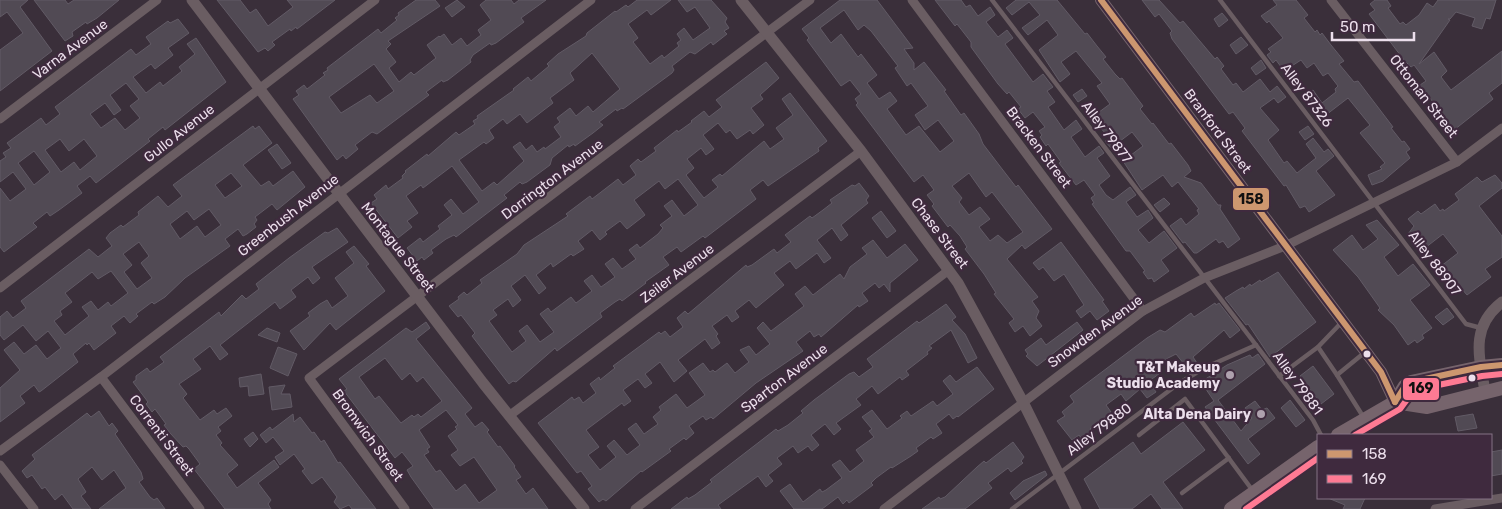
<svg xmlns="http://www.w3.org/2000/svg" width="1502" height="509" font-family="Rubik,sans-serif">
<rect width="100%" height="100%" fill="#3a2f3a"/>
<g fill="#514a54" stroke="#625b66" fill-rule="evenodd">
<polygon points="0,0 28,0 20,7 52,51 0,91 0,50 23,33 7,12 0,17"/>
<polygon points="34,0 65,0 68,4 74,0 119,0 97,18 87,24 86,22 72,32 73,36 65,41"/>
<polygon points="217,0 240,0 250,13 256,9 268,26 293,7 287,0 335,0 297,29 296,27 291,31 290,29 272,42 275,45 268,51 265,48 258,52"/>
<path d="M416,0H435L440,6L388,41L391,44L386,49L396,62L389,68L399,82L411,72L414,75L436,58L427,45L439,36L440,37L444,34L452,45L461,38L467,46L481,35L478,30L491,20L480,5L486,0H511L514,4L519,0H546L521,18L524,22L496,43L491,45L490,43L473,55L470,60L471,62L448,80L443,82L442,80L426,92L429,95L377,134L372,132L355,145L358,149L346,159L343,155L337,160L293,99L299,95L296,91L304,85L307,89L325,75L323,73L328,70L327,68L378,29L381,33L397,20L395,18L399,15L398,13ZM374,64L394,91L377,103L370,95L341,113L329,97Z"/>
<polygon points="457,0 465,7 452,17 445,8"/>
<path d="M637,0H671L651,15L647,10L628,24L638,38L633,42L650,64L662,55L664,58L679,46L677,43L681,40L677,34L684,28L693,40L710,28L695,7L687,12L678,0H711L727,18L725,22L729,28L724,31L727,34L713,45L711,42L695,54L690,52L672,66L674,70L672,73L623,109L622,108L617,111L616,109L599,122L603,125L593,133L575,146L574,144L569,147L568,145L552,158L550,165L527,182L522,184L520,182L504,195L507,198L456,237L454,235L446,239L431,250L433,253L424,260L422,257L417,261L407,248L420,238L423,242L440,229L438,226L452,215L444,205L451,199L463,214L479,202L452,166L423,188L421,185L406,196L418,213L407,221L412,227L398,238L371,203L377,199L374,195L386,185L388,189L403,178L402,176L406,172L405,171L427,154L428,156L456,132L459,135L475,124L473,121L478,118L477,116L514,90L513,89L528,77L531,81L549,66L547,64L558,54L586,36L587,33L615,11L616,12L626,5L628,7ZM592,53L620,89L593,112L588,106L576,116L570,108L557,118L560,122L554,127L561,137L545,149L544,147L537,152L532,145L526,150L520,142L513,147L524,161L497,185L494,182L482,191L459,160L484,142L486,144L494,138L489,130L503,119L507,124L520,114L527,123L553,103L550,98L574,80L570,73Z"/>
<path d="M840,0H877L913,48L904,49L914,63V70L924,62L946,90L944,91L961,115L964,113L979,134L983,144L999,165L1016,187L1018,185L1052,229L1025,249L1022,245L1007,259L1038,297L1032,301L1039,311L1036,318L1042,326L1030,336L1023,326L1015,332L1009,323L1014,319L994,294L996,293L984,274L965,249L967,247L960,236L950,225L948,227L932,206L934,204L927,195L934,190L923,175L914,182L856,105L858,103L855,99L861,94L850,80L841,86L807,40L809,38L802,29ZM844,10L858,30L864,25L871,31L898,66L895,68L907,86L911,83L928,106L915,115L925,130L938,120L954,141L940,152L919,126L906,135L887,109L897,101L890,92L879,99L867,83L877,75L861,54L858,57L841,34L831,43L820,28ZM969,173L986,197L992,192L1023,232L1007,243L998,235L990,241L979,227L990,219L980,207L969,215L959,202L962,198L952,186Z"/>
<polygon points="935,0 961,0 966,7 970,5 978,16 990,7 995,15 986,22 998,37 1007,30 1013,38 1005,44 1033,82 1043,74 1053,87 1047,91 1055,102 1048,107 1064,130 1076,120 1082,129 1071,137 1085,157 1099,146 1104,153 1097,158 1110,176 1099,185 1106,195 1113,200 1130,187 1136,195 1126,202 1137,217 1148,210 1153,218 1138,230 1149,243 1164,231 1177,248 1161,260 1169,271 1154,282 1152,278 1148,279 1143,272 1145,271 1130,251 1126,251 1092,204 1094,203 1091,198 1095,195 1084,180 1076,185 1059,163 1061,162 1048,144 1046,146 1040,137 1042,135 1039,131 1045,127 1033,112 1025,118 1018,109 1021,107 1009,92 1007,94 998,84 971,47 971,42 957,24 955,26"/>
<polygon points="1016,0 1057,0 1085,34 1087,33 1097,46 1106,57 1103,59 1115,74 1120,79 1122,78 1143,106 1140,109 1152,124 1153,123 1169,144 1171,143 1188,165 1191,171 1184,177 1201,183 1218,205 1221,205 1220,209 1240,239 1228,248 1223,241 1219,243 1216,239 1197,253 1194,253 1185,242 1183,243 1170,226 1181,218 1186,225 1199,214 1197,210 1199,209 1178,182 1172,187 1163,175 1142,190 1123,161 1143,146 1132,132 1111,148 1105,141 1110,138 1091,118 1110,104 1097,86 1102,83 1076,51 1061,62 1070,74 1060,82 1039,50 1058,35 1047,20 1028,35 1022,28 1040,15 1029,2 1012,15 1006,8"/>
<polygon points="1142,0 1159,0 1180,23 1183,21 1215,59 1217,57 1224,66 1221,69 1233,85 1236,83 1243,92 1260,79 1270,92 1277,86 1286,97 1278,103 1274,98 1260,108 1279,130 1268,140 1284,163 1287,161 1297,173 1316,158 1306,144 1313,138 1324,152 1328,149 1334,156 1316,171 1335,195 1309,212 1305,206 1300,208 1286,185 1284,186 1242,131 1245,128 1233,112 1229,114 1172,39 1170,33 1172,31 1159,14 1155,17"/>
<polygon points="1273,0 1296,0 1308,15 1304,18 1315,32 1317,30 1320,35 1322,33 1331,45 1344,61 1339,64 1354,82 1358,81 1393,127 1391,128 1402,142 1404,141 1410,149 1406,152 1410,158 1383,181 1372,185 1368,175 1382,169 1380,167 1385,163 1360,133 1370,125 1348,98 1322,118 1305,96 1313,90 1322,103 1336,92 1335,89 1338,86 1328,73 1323,76 1314,63 1307,68 1301,60 1284,71 1276,60 1273,63 1267,55 1271,52 1268,49 1283,38 1269,21 1267,23 1261,16 1277,5"/>
<polygon points="1375,0 1387,0 1391,6 1388,8 1400,24 1403,22 1406,25 1419,15 1427,3 1433,7 1438,0 1496,0 1490,19 1486,18 1482,29 1472,26 1475,18 1456,12 1450,19 1448,19 1450,20 1419,64 1434,52 1447,71 1441,77 1451,90 1502,51 1502,83 1489,93 1493,99 1454,130 1446,120 1443,116 1441,118 1434,108 1436,106 1420,85 1426,81 1414,65 1411,67 1404,60 1369,14 1375,10 1370,4"/>
<polygon points="1222,13 1228,20 1219,27 1214,19"/>
<path d="M178,19L189,33L168,48L173,55L155,69L151,64L133,77L146,93L160,82L163,86L182,71L179,67L195,54L187,44L196,38L226,82L165,130L163,127L148,139L150,141L96,183L90,176L77,186L82,193L59,210L50,216L47,212L33,223L37,227L4,252L0,247V188L10,201L26,189L13,172L0,182V161L6,157L3,153L11,148L7,143L41,118L46,125L60,114L55,107L131,49L136,55L151,44L146,37L168,21L170,23ZM126,83L139,99L130,106L140,118L125,130L115,118L101,128L90,114L105,103L114,115L121,110L110,95ZM60,139L69,151L84,139L97,156L80,170L74,162L61,172L45,150ZM34,151L50,172L34,185L18,163Z"/>
<polygon points="1241,37 1248,45 1236,54 1230,45"/>
<polygon points="1261,60 1266,68 1256,75 1251,68"/>
<path d="M766,62L779,78L760,95L763,99L751,108L764,125L753,134L750,130L737,139L730,130L726,133L718,123L703,135L714,149L706,155L701,148L687,159L694,168L686,175L699,192L704,198L718,187L712,180L720,174L722,176L764,141L770,149L784,139L776,128L793,115L782,99L790,93L827,141L818,148L819,151L768,186L763,180L750,190L756,199L705,238L703,236L681,252L677,247L663,257L669,265L645,282L646,283L622,301L620,299L615,302L600,313L602,317L557,351L555,348L516,382L513,381L509,384L472,336L475,333L461,315L458,317L449,306L459,299L458,297L464,292L467,295L482,283L480,280L517,254L524,245L568,216L566,214L590,196L592,199L618,179L623,185L636,175L630,166L638,159L641,162L656,151L654,148L677,130L678,132L692,122L691,121L704,111L709,117L722,107L716,100ZM678,179L698,205L684,216L672,200L664,206L672,216L660,225L663,228L658,234L640,248L637,244L629,250L636,259L622,269L613,258L605,264L615,277L601,287L592,275L584,281L592,291L576,303L571,297L551,312L548,308L540,314L554,332L540,342L527,325L519,331L526,341L512,352L489,321L497,315L493,310L508,299L513,307L521,300L511,286L525,275L539,294L546,288L536,275L551,263L553,267L571,254L573,256L584,249L578,241L592,230L600,240L607,234L605,232L620,221L627,229L645,215L634,200L659,181L665,189Z"/>
<polygon points="1082,89 1087,96 1078,102 1073,95"/>
<path d="M253,126L255,129L259,126L272,143L243,165L261,186L269,181L273,186L293,171L305,187L277,210L272,204L255,217L257,220L254,224L256,227L247,234L243,236L238,229L225,239L230,246L185,278L165,297L154,304L152,302L136,314L138,316L130,323L124,316L111,326L116,333L94,350L89,343L87,345L86,343L73,354L78,362L41,391L39,392L34,385L20,396L25,403L0,422V388L20,370L4,350L14,342L24,354L36,345L47,359L61,348L48,331L36,341L23,325L4,340L0,335V317L7,311L13,318L26,308L21,301L89,249L98,257L112,246L106,238L110,233L121,225L123,227L139,215L138,212L158,196L168,207L182,196L173,185ZM231,173L242,186L225,198L215,185ZM209,209L221,225L205,237L197,226L180,239L170,224L187,211L194,220ZM139,242L149,256L141,263L152,278L137,289L124,272L132,265L123,254ZM111,271L128,293L111,306L108,302L98,310L91,301L82,307L89,316L65,335L54,321L62,315L60,311L72,302L65,293L92,272L98,279Z"/>
<polygon points="1308,126 1314,134 1305,140 1299,132"/>
<polygon points="277,144 291,163 282,169 268,150"/>
<polygon points="1495,175 1502,183 1502,188 1479,206 1502,236 1502,257 1485,269 1491,277 1467,295 1461,288 1452,291 1436,270 1458,253 1443,234 1421,251 1408,234 1414,226 1408,219 1418,211 1421,214 1435,204 1440,211 1443,209 1444,211 1459,200 1455,194 1477,177 1482,182"/>
<polygon points="859,183 869,196 866,200 868,203 841,225 848,235 841,241 832,228 817,240 831,258 824,263 817,253 796,269 790,261 774,273 784,285 756,308 749,300 735,311 739,317 732,322 727,315 712,326 718,334 716,336 720,343 712,349 705,339 678,360 687,371 674,382 660,362 645,374 652,383 645,388 638,379 623,390 631,401 624,406 622,403 586,430 599,447 588,455 600,470 616,457 607,446 614,440 627,455 640,445 628,429 636,423 644,434 658,424 653,417 661,410 659,407 676,394 687,408 705,395 689,373 703,363 710,372 713,370 715,372 727,363 735,373 749,362 740,350 749,346 756,355 770,344 757,328 763,322 771,331 804,306 795,294 805,286 813,295 840,274 844,279 850,267 867,254 862,248 873,240 887,258 905,244 918,260 890,283 890,292 884,284 879,288 875,283 862,293 868,301 859,307 858,305 821,337 819,334 814,337 810,331 796,342 803,351 756,383 713,419 711,417 706,420 703,416 689,426 694,433 686,440 684,438 669,449 671,451 642,472 641,471 606,501 603,499 599,502 588,489 592,486 581,471 577,473 538,423 572,397 574,400 579,397 583,403 596,393 590,384 599,377 600,380 615,368 613,366 659,332 661,334 665,331 670,337 683,327 677,318 685,311 688,314 746,265 747,267 752,265 774,249 777,253 791,242 785,235 810,216 812,218 823,210 832,203 830,200 852,185 855,186"/>
<polygon points="1164,198 1170,204 1160,212 1154,205"/>
<polygon points="881,211 896,231 887,238 872,218"/>
<polygon points="1377,220 1399,245 1384,257 1398,276 1413,264 1430,285 1410,300 1432,328 1422,335 1424,338 1417,343 1415,340 1408,345 1394,325 1378,310 1380,308 1358,277 1333,250 1352,235 1363,250 1378,239 1366,225"/>
<polygon points="337,228 348,242 312,267 320,278 313,284 308,277 291,290 296,297 280,309 275,302 220,345 228,354 220,360 210,346 193,359 201,369 179,384 187,394 183,398 200,420 214,410 217,414 226,408 232,416 218,427 221,431 216,435 222,443 220,445 238,465 227,474 237,488 274,460 279,467 258,483 271,500 268,504 271,509 225,509 194,469 200,464 189,449 186,446 183,447 170,433 164,425 166,424 155,409 152,412 146,404 148,402 133,382 136,380 136,376 147,368 150,372 164,362 160,357 219,312 221,316 242,295 246,299 259,289 256,284 289,258 325,232 328,233"/>
<polygon points="1061,242 1104,300 1102,301 1109,311 1097,320 1090,311 1081,318 1076,311 1084,305 1064,274 1054,281 1043,267 1039,270 1033,263"/>
<polygon points="354,246 369,264 366,266 385,291 336,330 330,323 304,350 290,331 310,316 308,313 320,304 327,300 332,308 348,296 335,278 354,263 346,252"/>
<polygon points="1278,272 1316,322 1270,357 1248,324 1246,325 1225,298 1236,291 1243,287 1244,289 1250,284 1251,286 1260,280 1261,282"/>
<polygon points="1215,303 1216,305 1219,303 1240,330 1230,338 1224,330 1193,357 1197,363 1188,369 1176,354 1168,358 1154,368 1159,374 1149,381 1156,392 1147,398 1140,389 1126,401 1121,394 1106,405 1111,412 1090,429 1094,434 1084,442 1079,435 1072,440 1057,421 1065,416 1062,412 1074,402 1070,396 1147,338 1160,330 1165,332 1191,313 1194,317"/>
<polygon points="946,304 956,317 952,320 965,334 977,358 968,363 951,330 929,346 932,348 927,352 928,354 906,371 909,375 902,380 900,377 878,394 872,386 856,399 861,405 836,423 841,429 834,435 825,424 811,435 819,445 812,451 808,446 798,453 793,446 777,458 782,464 768,475 773,481 766,487 758,476 718,505 721,509 671,509 687,497 688,499 695,495 712,482 710,480 776,429 778,431 788,425 803,413 801,411 814,400 849,374 854,372 859,377 873,367 867,359 917,321 919,323"/>
<polygon points="1447,308 1454,317 1443,325 1435,317"/>
<path d="M426,322L430,328L416,339L472,408L465,414L475,427L482,422L489,430L487,432L498,447L500,446L515,466L514,467L521,477L516,480L526,494L533,488L548,509H434L411,477L407,470L413,466L402,452L395,458L344,391L347,389L339,379L406,328L412,332ZM385,358L402,380L410,373L417,382L423,377L442,401L421,417L418,414L414,417L412,415L401,423L379,396L375,399L359,377ZM446,410L458,425L455,427L457,429L448,436L458,450L451,455L460,466L474,457L497,490L479,503L465,484L456,491L440,470L436,472L424,455L429,452L427,449L430,447L419,430Z"/>
<polygon points="1077,322 1083,330 1037,366 1026,356 1028,354 1025,350 1041,338 1046,345"/>
<polygon points="267,328 280,333 277,342 258,335"/>
<polygon points="278,347 297,354 288,376 270,368"/>
<polygon points="1258,354 1265,364 1218,400 1241,431 1252,418 1245,408 1255,401 1262,410 1267,408 1275,418 1248,439 1260,454 1248,464 1205,407 1214,401 1201,382 1227,365 1250,355 1252,358"/>
<polygon points="1313,366 1334,394 1321,404 1300,376"/>
<polygon points="977,367 994,389 958,417 957,416 953,419 949,414 936,424 942,433 933,439 931,437 916,448 918,451 911,456 892,468 891,467 876,478 871,483 873,485 849,503 847,500 843,504 838,497 822,509 794,509 780,491 790,484 803,502 820,489 822,492 826,490 842,478 832,465 840,460 850,472 864,461 856,450 874,437 869,431 872,429 862,417 872,410 887,429 902,418 900,416 907,411 911,416 933,401 937,406 953,394 943,381 950,375 956,382"/>
<polygon points="261,374 264,394 249,396 248,386 240,387 239,378"/>
<polygon points="285,385 281,394 290,394 292,407 272,410 269,387"/>
<polygon points="1290,400 1305,420 1296,427 1281,408"/>
<polygon points="99,411 109,426 112,423 118,431 115,434 141,472 143,479 139,482 150,497 154,500 157,498 165,509 99,509 126,488 114,470 102,480 92,467 78,479 86,492 81,496 91,509 73,509 62,494 55,500 45,487 42,489 32,475 27,478 22,471 35,459 32,455 87,413 91,417"/>
<polygon points="293,414 294,422 300,417 312,433 314,432 321,442 324,440 338,463 340,462 376,509 352,509 349,505 340,509 334,502 337,497 322,477 312,484 302,471 305,469 294,454 280,465 275,457 284,451 273,437 266,443 260,435 270,427 272,430"/>
<polygon points="1473,414 1477,428 1458,431 1455,417"/>
<polygon points="1183,422 1205,450 1163,482 1183,509 1162,509 1151,494 1132,509 1100,509 1084,479 1133,442 1141,454"/>
<polygon points="253,432 258,439 250,447 244,439"/>
<polygon points="1013,442 1024,457 1021,461 1023,463 1011,472 1008,468 988,483 992,488 965,509 922,509 939,497 940,499 945,497 977,467 984,461 986,463"/>
<polygon points="1502,450 1502,474 1491,476 1491,452"/>
<polygon points="1045,471 1047,475 1015,500 1010,493 1023,481"/>
<polygon points="1328,498 1365,498 1360,509 1343,509 1345,505"/>
</g>
<g fill="none" stroke-linecap="round" stroke-linejoin="round">
<g stroke="#6a5d62" stroke-width="4.5">
<polyline points="992,0 1256,345 1313,420 1321,435"/>
<polyline points="1220,0 1466,324 1481,328"/>
<polyline points="1318,347 1337,375"/>
<polyline points="1364,353 1337,375 1364,418"/>
<polyline points="1279,376 1318,347 1341,323"/>
<polyline points="1139,435 1185,399 1253,491"/>
<polyline points="1182,493 1229,458"/>
<polyline points="1012,509 1178,384 1204,368 1256,345"/>
</g>
<g stroke="#6a5d62" stroke-width="9">
<polyline points="912,0 1143,311"/>
<polyline points="1331,0 1457,162"/>
<polyline points="0,119 157,0"/>
<polyline points="0,288 375,0"/>
<polyline points="101,377 200,509"/>
<polyline points="509,416 861,151"/>
<polyline points="0,451 101,377 591,0"/>
<polyline points="0,465 34,509"/>
<polyline points="405,509 309,378 810,0"/>
<polyline points="635,509 949,270"/>
<polyline points="884,509 1143,311 1204,278 1285,246 1457,162 1502,128"/>
<polyline points="1435,509 1502,498"/>
</g>
<g stroke="#6a5d62" stroke-width="11">
<polyline points="192,0 483,383 584,509"/>
<polyline points="741,0 861,151 958,283 1023,402 1076,509"/>
<path d="M1485,391C1479,356 1470,327 1502,302"/>
</g>
<polyline stroke="#77666d" stroke-width="12" points="1101,0 1381,372 1395,402"/>
<g stroke="#76646c" stroke-width="14">
<polyline points="1395,402 1427,407 1502,388"/>
<polyline points="1338,435 1395,402 1405,386 1411,382 1481,367 1502,365"/>
<polyline points="1231,509 1318,447"/>
</g>
<defs>
<g id="bus-1">
<polyline points="1101,0 1381,372 1395,402"/>
<polyline points="1395,402 1405,386 1411,382 1481,367 1502,365"/>
</g>
<g id="bus-2">
<polyline points="1355,435 1400,409 1414,390 1482,376 1502,374"/>
<polyline points="1246,509 1318,458"/>
</g>
</defs>
<use href="#bus-1" stroke="#3f2a3e" stroke-width="10"/>
<use href="#bus-2" stroke="#3f2a3e" stroke-width="10"/>
<use href="#bus-1" stroke="#cd976f" stroke-width="6"/>
<use href="#bus-2" stroke="#fe7a93" stroke-width="6"/>
</g>
<g fill="#ecdfec" stroke="#3f2a3e" stroke-width="2">
<circle cx="1367" cy="354" r="4.5"/>
<circle cx="1472" cy="378" r="4.5"/>
</g>
<g fill="#aea1ae" stroke="#3f2a3e" stroke-width="2">
<circle cx="1230" cy="375" r="5"/>
<circle cx="1261" cy="414" r="5"/>
</g>
<g text-anchor="middle" stroke-width="4.5" stroke-linejoin="round" paint-order="stroke">
<g font-size="14" fill="#ecdfec" stroke="#3f2a3e">
<text transform="translate(70 49) rotate(-37)" y="5">Varna Avenue</text>
<text transform="translate(1307 95) rotate(53)" y="5">Alley 87326</text>
<text transform="translate(1424 96) rotate(52)" y="5">Ottoman Street</text>
<text transform="translate(1218 131) rotate(53)" y="5">Branford Street</text>
<text transform="translate(1107 132) rotate(53)" y="5">Alley 79877</text>
<text transform="translate(179 133) rotate(-38)" y="5">Gullo Avenue</text>
<text transform="translate(1039 147) rotate(53)" y="5">Bracken Street</text>
<text transform="translate(552 179) rotate(-37)" y="5">Dorrington Avenue</text>
<text transform="translate(288 215) rotate(-38)" y="5">Greenbush Avenue</text>
<text transform="translate(940 233) rotate(53)" y="5">Chase Street</text>
<text transform="translate(398 247) rotate(52)" y="5">Montague Street</text>
<text transform="translate(1435 263) rotate(53)" y="5">Alley 88907</text>
<text transform="translate(677 273) rotate(-37)" y="5">Zeiler Avenue</text>
<text transform="translate(1095 331) rotate(-36)" y="5">Snowden Avenue</text>
<text transform="translate(784 378) rotate(-37)" y="5">Sparton Avenue</text>
<text transform="translate(1298 383) rotate(54)" y="5">Alley 79881</text>
<text transform="translate(1099 429) rotate(-37)" y="5">Alley 79880</text>
<text transform="translate(162 435) rotate(53)" y="5">Correnti Street</text>
<text transform="translate(368 435) rotate(54)" y="5">Bromwich Street</text>
</g>
<g font-size="14" font-weight="bold" fill="#ecdfec" stroke="#3f2a3e" text-anchor="end">
<text x="1220" y="372">T&amp;T Makeup<tspan x="1220" dy="16">Studio Academy</tspan></text>
<text x="1251" y="419">Alta Dena Dairy</text>
</g>
</g>
<g stroke="#3f2a3e" stroke-width="2">
<rect x="1232" y="187" width="38" height="24" rx="5" fill="#cd976f"/>
<rect x="1402" y="377" width="38" height="24" rx="5" fill="#fe7a93"/>
</g>
<g font-size="14" text-anchor="middle" font-weight="bold" fill="#111">
<text x="1251" y="204">158</text>
<text x="1421" y="393">169</text>
</g>
<rect x="1317" y="434" width="175" height="65" fill="#3f2a3e" stroke="#847284"/>
<rect x="1327" y="450" width="25" height="8" fill="#cd976f" stroke="#847284"/>
<text x="1362" y="459" font-size="15" fill="#ecdfec">158</text>
<rect x="1327" y="475" width="25" height="8" fill="#fe7a93" stroke="#847284"/>
<text x="1362" y="484" font-size="15" fill="#ecdfec">169</text>
<path d="M1332 32v8h82v-8" fill="none" stroke="#ecdfec" stroke-width="2.5"/>
<text x="1340" y="32" font-size="15" fill="#ecdfec" stroke="#3f2a3e" stroke-width="4" paint-order="stroke">50 m</text>
</svg>
